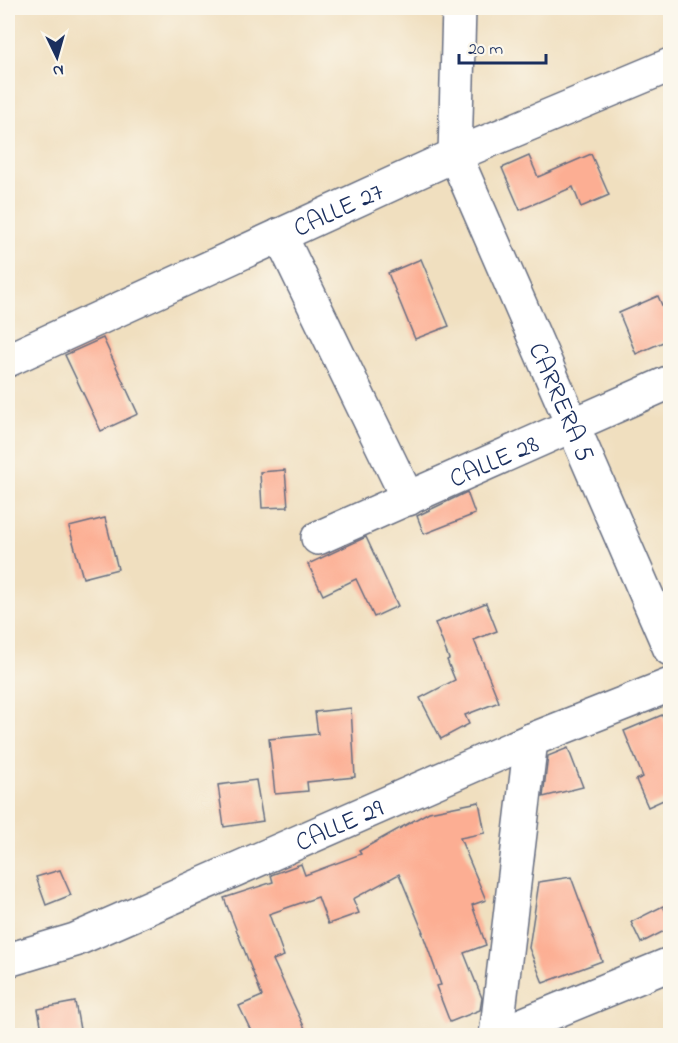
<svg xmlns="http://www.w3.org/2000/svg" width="678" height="1043" font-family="'Indie Flower',sans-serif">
<rect width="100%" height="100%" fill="#fbf7ec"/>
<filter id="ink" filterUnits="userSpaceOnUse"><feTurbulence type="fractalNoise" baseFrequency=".0167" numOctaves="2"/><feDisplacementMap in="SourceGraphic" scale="12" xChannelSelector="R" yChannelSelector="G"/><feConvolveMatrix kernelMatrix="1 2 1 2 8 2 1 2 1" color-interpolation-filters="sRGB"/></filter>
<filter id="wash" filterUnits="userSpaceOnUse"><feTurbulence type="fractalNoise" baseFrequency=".008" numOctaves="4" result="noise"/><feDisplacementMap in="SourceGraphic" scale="24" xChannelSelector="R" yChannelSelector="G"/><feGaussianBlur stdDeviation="1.35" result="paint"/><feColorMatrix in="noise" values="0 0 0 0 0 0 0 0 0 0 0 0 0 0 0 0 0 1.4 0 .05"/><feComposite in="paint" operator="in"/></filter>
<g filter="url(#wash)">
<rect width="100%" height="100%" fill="#f0dfbf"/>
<g id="blocks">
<g fill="#fcae93">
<polygon points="591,154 609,195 581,207 573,187 520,210 502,168 529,156 538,177"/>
<polygon points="421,259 449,326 415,339 388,273"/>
<polygon points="658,296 670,324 670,339 636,354 619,313"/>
<polygon points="103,338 138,414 101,431 65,355"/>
<polygon points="285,470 288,507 262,508 260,472"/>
<polygon points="467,492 475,514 424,534 417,516"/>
<polygon points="105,518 118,569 83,578 69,527"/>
<polygon points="366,537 398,606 374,617 356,579 323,595 308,564"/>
<polygon points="486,603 497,631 474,640 499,702 465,715 469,724 441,739 420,698 455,680 447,660 449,659 435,623"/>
<polygon points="351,708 355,777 307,782 308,791 275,794 269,739 318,734 315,712"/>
<polygon points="662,715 670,734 670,797 648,807 636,780 643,777 624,731"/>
<polygon points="568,748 583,787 543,797 548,756"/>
<polygon points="256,780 263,821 224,827 218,785"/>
<polygon points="479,802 485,833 460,838 486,900 472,905 486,945 464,953 482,998 480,1010 450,1022 436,986 441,985 422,932 423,932 399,874 353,899 359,913 328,924 318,897 269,914 284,956 273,960 308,1035 253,1035 239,1006 262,996 224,898 273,882 271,875 301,864 305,875 361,854 359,851 429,812"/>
<polygon points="60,870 71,895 46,905 36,877"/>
<polygon points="571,877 602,961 543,983 529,948 539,882"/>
<polygon points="663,906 670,920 670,928 641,943 631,922"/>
<polygon points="75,1002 81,1035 43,1035 38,1009"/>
</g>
</g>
</g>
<g filter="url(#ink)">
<use href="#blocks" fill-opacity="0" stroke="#666d80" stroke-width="1.5"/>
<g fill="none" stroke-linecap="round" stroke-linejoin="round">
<defs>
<g id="minor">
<path id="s1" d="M459,8L455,155L670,649"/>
<polyline points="280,235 408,499"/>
<path id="s2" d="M8,360L455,155L670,65"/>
<path id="s3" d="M318,538L670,382"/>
<path id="s4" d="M8,960L75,940L531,740L670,685"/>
<polyline points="495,1036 670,964"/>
<polyline points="496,1036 531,740"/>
</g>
</defs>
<use href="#minor" stroke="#666d80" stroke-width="36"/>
<use href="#minor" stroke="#fff" stroke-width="33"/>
</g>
</g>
<g text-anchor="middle" stroke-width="4.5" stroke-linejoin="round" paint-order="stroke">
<g font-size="26" fill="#1b2f5e" stroke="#fbf7ec">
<text dy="9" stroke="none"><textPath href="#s2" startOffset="363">CALLE 27</textPath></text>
<text dy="9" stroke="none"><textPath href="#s1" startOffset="416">CARRERA 5</textPath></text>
<text dy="9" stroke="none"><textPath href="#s3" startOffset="192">CALLE 28</textPath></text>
<text dy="9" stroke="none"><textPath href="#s4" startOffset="358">CALLE 29</textPath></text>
</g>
</g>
<rect width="678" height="1043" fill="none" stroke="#fbf7ec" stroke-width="30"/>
<g transform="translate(57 57) rotate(175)" stroke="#fbf7ec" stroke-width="4.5" paint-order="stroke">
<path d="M0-4.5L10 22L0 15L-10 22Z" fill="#1b2f5e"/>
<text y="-9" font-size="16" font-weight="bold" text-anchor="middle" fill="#1b2f5e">N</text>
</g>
<path d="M459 54v9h87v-9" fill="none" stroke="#1b2f5e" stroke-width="3"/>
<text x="468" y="54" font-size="18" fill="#1b2f5e" stroke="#fbf7ec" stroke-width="4.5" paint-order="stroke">20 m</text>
</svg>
